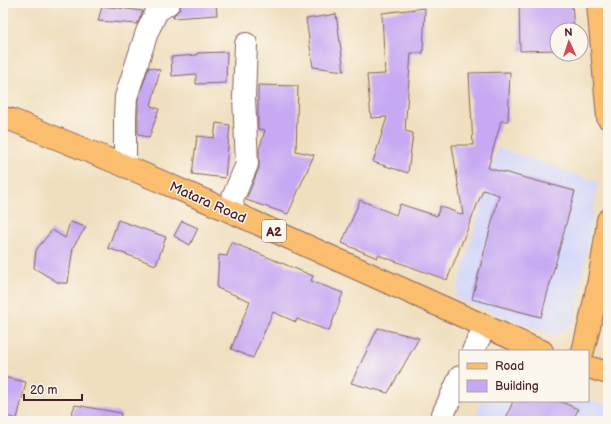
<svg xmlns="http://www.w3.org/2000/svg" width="611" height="424" font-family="'Balsamiq Sans',sans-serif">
<rect width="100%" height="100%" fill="#fbf7ec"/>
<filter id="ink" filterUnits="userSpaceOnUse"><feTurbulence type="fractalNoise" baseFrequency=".025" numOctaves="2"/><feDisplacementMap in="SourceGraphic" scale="8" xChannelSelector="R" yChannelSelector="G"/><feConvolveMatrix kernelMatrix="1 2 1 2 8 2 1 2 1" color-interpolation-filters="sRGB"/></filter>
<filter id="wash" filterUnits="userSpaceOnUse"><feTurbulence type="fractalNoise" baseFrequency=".012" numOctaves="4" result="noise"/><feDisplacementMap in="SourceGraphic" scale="16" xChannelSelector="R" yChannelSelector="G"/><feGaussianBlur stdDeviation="0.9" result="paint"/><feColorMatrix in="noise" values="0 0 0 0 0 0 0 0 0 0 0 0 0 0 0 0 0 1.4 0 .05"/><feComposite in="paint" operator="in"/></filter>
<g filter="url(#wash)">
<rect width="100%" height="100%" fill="#f0dfbf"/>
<g fill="#d4d8f9">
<polygon points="497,147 598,182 575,322 555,336 455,298"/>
<polygon points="588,399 608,405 608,421 474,421 481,401 588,401"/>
</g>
<g id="blocks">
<g fill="#c6a8f3">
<polygon points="181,3 216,3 217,15 173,18 173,16 180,9"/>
<polygon points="519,3 572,3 574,30 557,30 557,50 520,51"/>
<polygon points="102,6 143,11 137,24 98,21"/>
<polygon points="425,8 423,53 411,53 405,131 413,133 408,173 373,162 387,117 371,118 367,75 385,74 382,13"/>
<polygon points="336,14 344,71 313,67 306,19"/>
<polygon points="227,52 226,83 196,84 196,74 172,76 171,57 197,55 197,53"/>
<polygon points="149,67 160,70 151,106 159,109 149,138 138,134 138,99"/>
<polygon points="510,72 508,121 501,121 488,168 575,191 541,317 472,299 499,195 483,190 447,280 378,255 377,258 342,243 360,200 396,215 400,204 437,216 440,206 463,215 452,145 473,145 469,73"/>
<polygon points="258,85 298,86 296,151 314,155 288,214 246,200 259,168 259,150 265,130 258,129"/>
<polygon points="216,123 230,125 225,178 192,174 197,136 214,138"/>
<polygon points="118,220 166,237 156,265 108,248"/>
<polygon points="182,221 198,228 190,245 174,236"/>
<polygon points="70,222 86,227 73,247 68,283 59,283 34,268 36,250 52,230 65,238"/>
<polygon points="231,242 313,276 311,281 343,293 329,331 297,319 296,322 273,312 253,358 231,349 250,301 217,288 219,255 227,256"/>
<polygon points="378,328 419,338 388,393 351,383"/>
<polygon points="3,377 26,382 17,419 3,415"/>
<polygon points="513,401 559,401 578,409 573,421 505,421"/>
<polygon points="75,405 121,413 120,421 69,421"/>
</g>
</g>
</g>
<g filter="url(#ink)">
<use href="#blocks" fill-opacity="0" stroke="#84625f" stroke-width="1"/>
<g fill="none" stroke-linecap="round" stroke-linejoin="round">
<defs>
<g id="minor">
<polyline points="125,166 125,117 126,97 147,32 157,11 169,3"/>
<polyline points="234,213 232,200 247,164 244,97 246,44"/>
<polyline points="473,351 485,326"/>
<polyline points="440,421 460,377"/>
</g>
<g id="major">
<polyline points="598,3 608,118"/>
<path d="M583,351C594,308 603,265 608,220"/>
</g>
<g id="highway">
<polyline points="3,118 12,120 125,166 234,213 531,347 542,351"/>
<polyline points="588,367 608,373"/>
</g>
</defs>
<use href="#minor" stroke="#84625f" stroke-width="24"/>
<use href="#major" stroke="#84625f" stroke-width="24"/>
<use href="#highway" stroke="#84625f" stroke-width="24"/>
<use href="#minor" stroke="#fff" stroke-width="22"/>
<use href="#major" stroke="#fbbd6e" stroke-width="22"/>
<use href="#highway" stroke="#fbbd6e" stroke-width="22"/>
</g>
</g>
<g text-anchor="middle" stroke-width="3" stroke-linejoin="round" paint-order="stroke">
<rect fill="#fbf7ec" stroke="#7f6065" stroke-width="1" x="262" y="220" width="24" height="22" rx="3"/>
<g font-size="13" font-weight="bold" fill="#4a1f2b">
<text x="274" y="236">A2</text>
</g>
<g font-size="14" fill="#4a1f2b" stroke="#fbf7ec">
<text transform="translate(208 202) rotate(24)" y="5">Matara Road</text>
</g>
</g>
<rect width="611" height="424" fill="none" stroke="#fbf7ec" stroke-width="16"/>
<rect x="459" y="350" width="130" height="52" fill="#fbf7ec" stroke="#b4a19f"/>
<rect x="467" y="363" width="20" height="6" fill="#fbbd6e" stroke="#b4a19f"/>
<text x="495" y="370" font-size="12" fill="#4a1f2b">Road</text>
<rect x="467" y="380" width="20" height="12" fill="#c6a8f3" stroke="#b4a19f"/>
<text x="495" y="390" font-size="12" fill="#4a1f2b">Building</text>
<g transform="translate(569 42) rotate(357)"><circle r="19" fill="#fbf7ec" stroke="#b4a19f"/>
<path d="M0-3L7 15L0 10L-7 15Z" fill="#d1495b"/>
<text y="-6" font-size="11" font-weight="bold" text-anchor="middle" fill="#4a1f2b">N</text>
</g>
<path d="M24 394v6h58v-6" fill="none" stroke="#4a1f2b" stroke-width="2"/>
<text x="30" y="394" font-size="12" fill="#4a1f2b" stroke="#fbf7ec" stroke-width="3" paint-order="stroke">20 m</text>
</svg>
